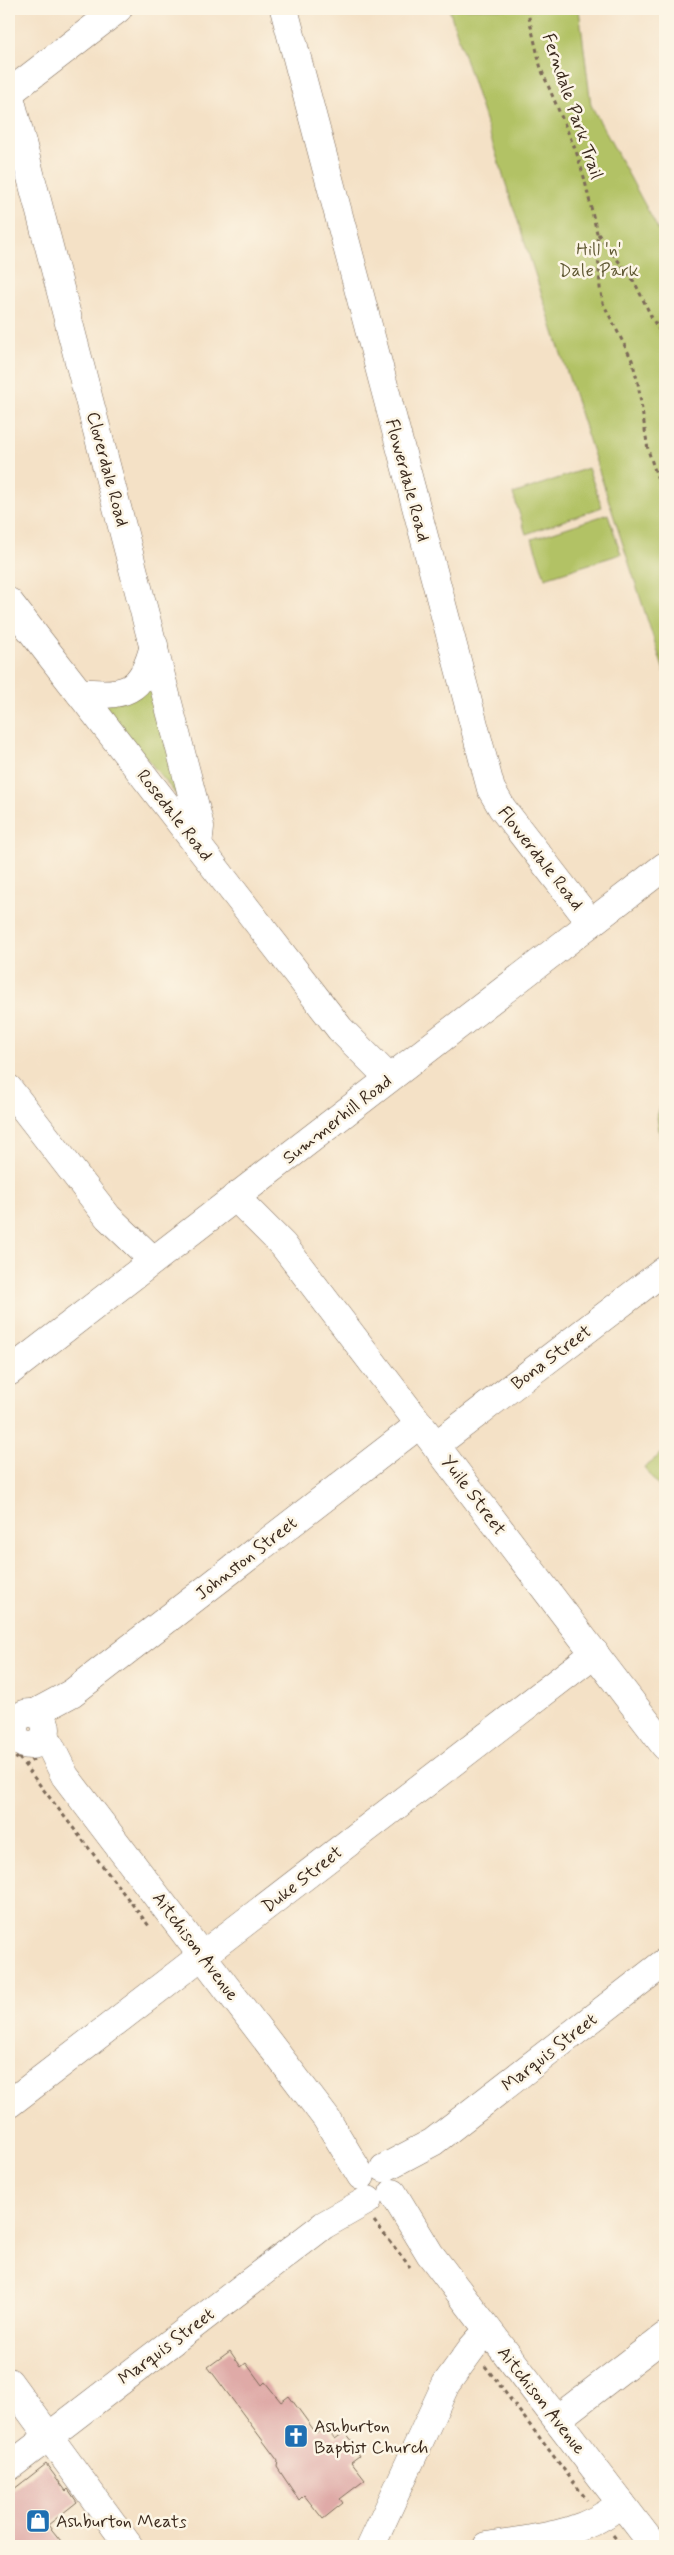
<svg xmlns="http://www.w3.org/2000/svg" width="674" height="2555" font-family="Mynerve,sans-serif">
<rect width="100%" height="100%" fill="#fcf5e5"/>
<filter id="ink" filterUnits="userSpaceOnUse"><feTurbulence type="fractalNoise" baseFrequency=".02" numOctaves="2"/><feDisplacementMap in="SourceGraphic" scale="10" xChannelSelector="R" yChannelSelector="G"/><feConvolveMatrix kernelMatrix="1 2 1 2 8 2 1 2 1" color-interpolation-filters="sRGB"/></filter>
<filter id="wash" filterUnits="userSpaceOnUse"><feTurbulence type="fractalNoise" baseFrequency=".0096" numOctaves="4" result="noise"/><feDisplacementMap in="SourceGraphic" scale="20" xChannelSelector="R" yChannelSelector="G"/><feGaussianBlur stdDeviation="1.12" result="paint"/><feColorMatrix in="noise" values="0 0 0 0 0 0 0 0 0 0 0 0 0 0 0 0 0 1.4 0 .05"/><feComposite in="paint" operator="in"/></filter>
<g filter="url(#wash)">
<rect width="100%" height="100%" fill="#f4e1c6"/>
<g fill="#b2c265" stroke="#767642">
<polygon points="449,9 579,9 591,105 665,242 665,674"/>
<polygon points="588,468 602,507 526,534 513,494"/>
<polygon points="608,514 621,554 545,578 532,539"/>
<polygon points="149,680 183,803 103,705"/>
<polygon points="665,1093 665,1172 657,1116"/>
<polygon points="665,1451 665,1495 644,1467"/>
</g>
<g id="blocks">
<g fill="#dfaaa7">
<polygon points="230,2351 241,2367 246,2363 262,2385 265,2382 281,2402 289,2396 316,2433 325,2426 335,2439 345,2432 358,2448 355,2450 359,2456 351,2462 365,2480 340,2499 343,2503 323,2519 304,2495 299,2500 277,2467 278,2461 208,2367"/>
<polygon points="46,2464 66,2491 68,2489 77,2502 48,2525 65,2546 9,2546 9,2493"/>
</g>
</g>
</g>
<g filter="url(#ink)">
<use href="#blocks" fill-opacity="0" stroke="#7c6a59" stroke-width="1"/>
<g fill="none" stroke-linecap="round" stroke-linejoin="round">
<defs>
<g id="minor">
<polyline points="284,9 491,789 502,808 591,923"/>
<polyline points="9,93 197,814 200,827 198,846"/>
<polyline points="9,93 118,9"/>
<polyline points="9,602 340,1029 389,1078"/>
<path d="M79,692C124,697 142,694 154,645"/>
<polyline points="9,1089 108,1217 153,1260"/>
<polyline points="235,1197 283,1245 665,1746"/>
<polyline points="436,1445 665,1270"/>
<polyline points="35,1713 72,1693 420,1424"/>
<circle cx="30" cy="1729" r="16"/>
<polyline points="45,1735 65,1776 326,2118 361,2176"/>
<polyline points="9,2104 595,1653"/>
<polyline points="384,2168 433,2142 665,1962"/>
<polyline points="393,2193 430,2254 654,2546"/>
<polyline points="9,2382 129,2546"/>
<polyline points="557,2419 665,2336"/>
<polyline points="9,2467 324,2225 368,2200"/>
<polyline points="371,2546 446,2384 472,2348 488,2330"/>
<path d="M487,2546C534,2538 584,2536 621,2503"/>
</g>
<polyline id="major" points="9,1372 665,866"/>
</defs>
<use href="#minor" stroke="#7c6a59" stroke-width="29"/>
<use href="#major" stroke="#7c6a59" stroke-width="29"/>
<g stroke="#7c6a59" stroke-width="3" stroke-dasharray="4 4" stroke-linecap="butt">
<polyline points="527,9 541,69 576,151 584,177 597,233 600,288 603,303 632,360 638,383 648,450 665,500"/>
<polyline points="598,234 635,283 652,318 665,340"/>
<polyline points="9,1745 149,1926"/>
<polyline points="9,1764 18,1757"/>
<polyline points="24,1766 34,1759"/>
<polyline points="374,2221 410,2267"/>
<polyline points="485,2366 587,2500"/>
<polyline points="613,2535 622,2546"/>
</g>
<use href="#minor" stroke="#fff" stroke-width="28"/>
<use href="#major" stroke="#fff" stroke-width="28"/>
</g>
</g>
<defs>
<symbol id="church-square" viewBox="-11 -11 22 22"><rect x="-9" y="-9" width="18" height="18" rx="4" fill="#1f6fb2" stroke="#fcf5e5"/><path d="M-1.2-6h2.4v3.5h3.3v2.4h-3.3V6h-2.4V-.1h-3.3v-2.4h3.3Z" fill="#fff"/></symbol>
<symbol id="shop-square" viewBox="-11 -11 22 22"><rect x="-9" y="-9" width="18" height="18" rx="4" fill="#1f6fb2" stroke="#fcf5e5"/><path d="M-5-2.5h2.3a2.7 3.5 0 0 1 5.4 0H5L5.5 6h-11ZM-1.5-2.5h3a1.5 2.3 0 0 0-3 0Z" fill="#fff"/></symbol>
</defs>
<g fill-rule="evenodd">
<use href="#church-square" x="282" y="2422" width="28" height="28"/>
<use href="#shop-square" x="24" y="2507" width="28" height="28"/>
</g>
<g text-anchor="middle" stroke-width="5" stroke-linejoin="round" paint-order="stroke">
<g font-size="18" fill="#3b2a1e" stroke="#fcf5e5">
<text transform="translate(573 106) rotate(71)" y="6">Ferndale Park Trail</text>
<text transform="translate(108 469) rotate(75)" y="6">Cloverdale Road</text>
<text transform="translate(408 480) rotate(75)" y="6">Flowerdale Road</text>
<text transform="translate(175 815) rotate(52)" y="6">Rosedale Road</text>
<text transform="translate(541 858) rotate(52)" y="6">Flowerdale Road</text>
<text transform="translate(337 1119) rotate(-38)" y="6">Summerhill Road</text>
<text transform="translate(551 1357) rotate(-37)" y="6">Bona Street</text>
<text transform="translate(474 1495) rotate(53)" y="6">Yuile Street</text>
<text transform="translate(246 1558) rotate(-38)" y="6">Johnston Street</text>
<text transform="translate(302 1879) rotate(-38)" y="6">Duke Street</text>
<text transform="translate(196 1946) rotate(53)" y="6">Aitchison Avenue</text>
<text transform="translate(549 2052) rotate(-38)" y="6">Marquis Street</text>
<text transform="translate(166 2346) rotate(-37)" y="6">Marquis Street</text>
<text transform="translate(542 2400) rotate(52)" y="6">Aitchison Avenue</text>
</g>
<g font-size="18" fill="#5f5833" stroke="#fcf5e5">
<text x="599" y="255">Hill 'n'<tspan x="599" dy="21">Dale Park</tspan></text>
</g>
<g font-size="18" fill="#3b2a1e" stroke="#fcf5e5" text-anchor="start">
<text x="314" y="2432">Ashburton<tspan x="314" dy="21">Baptist Church</tspan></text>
<text x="56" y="2527">Ashburton Meats</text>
</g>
</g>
<rect width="674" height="2555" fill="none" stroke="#fcf5e5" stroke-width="30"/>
</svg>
